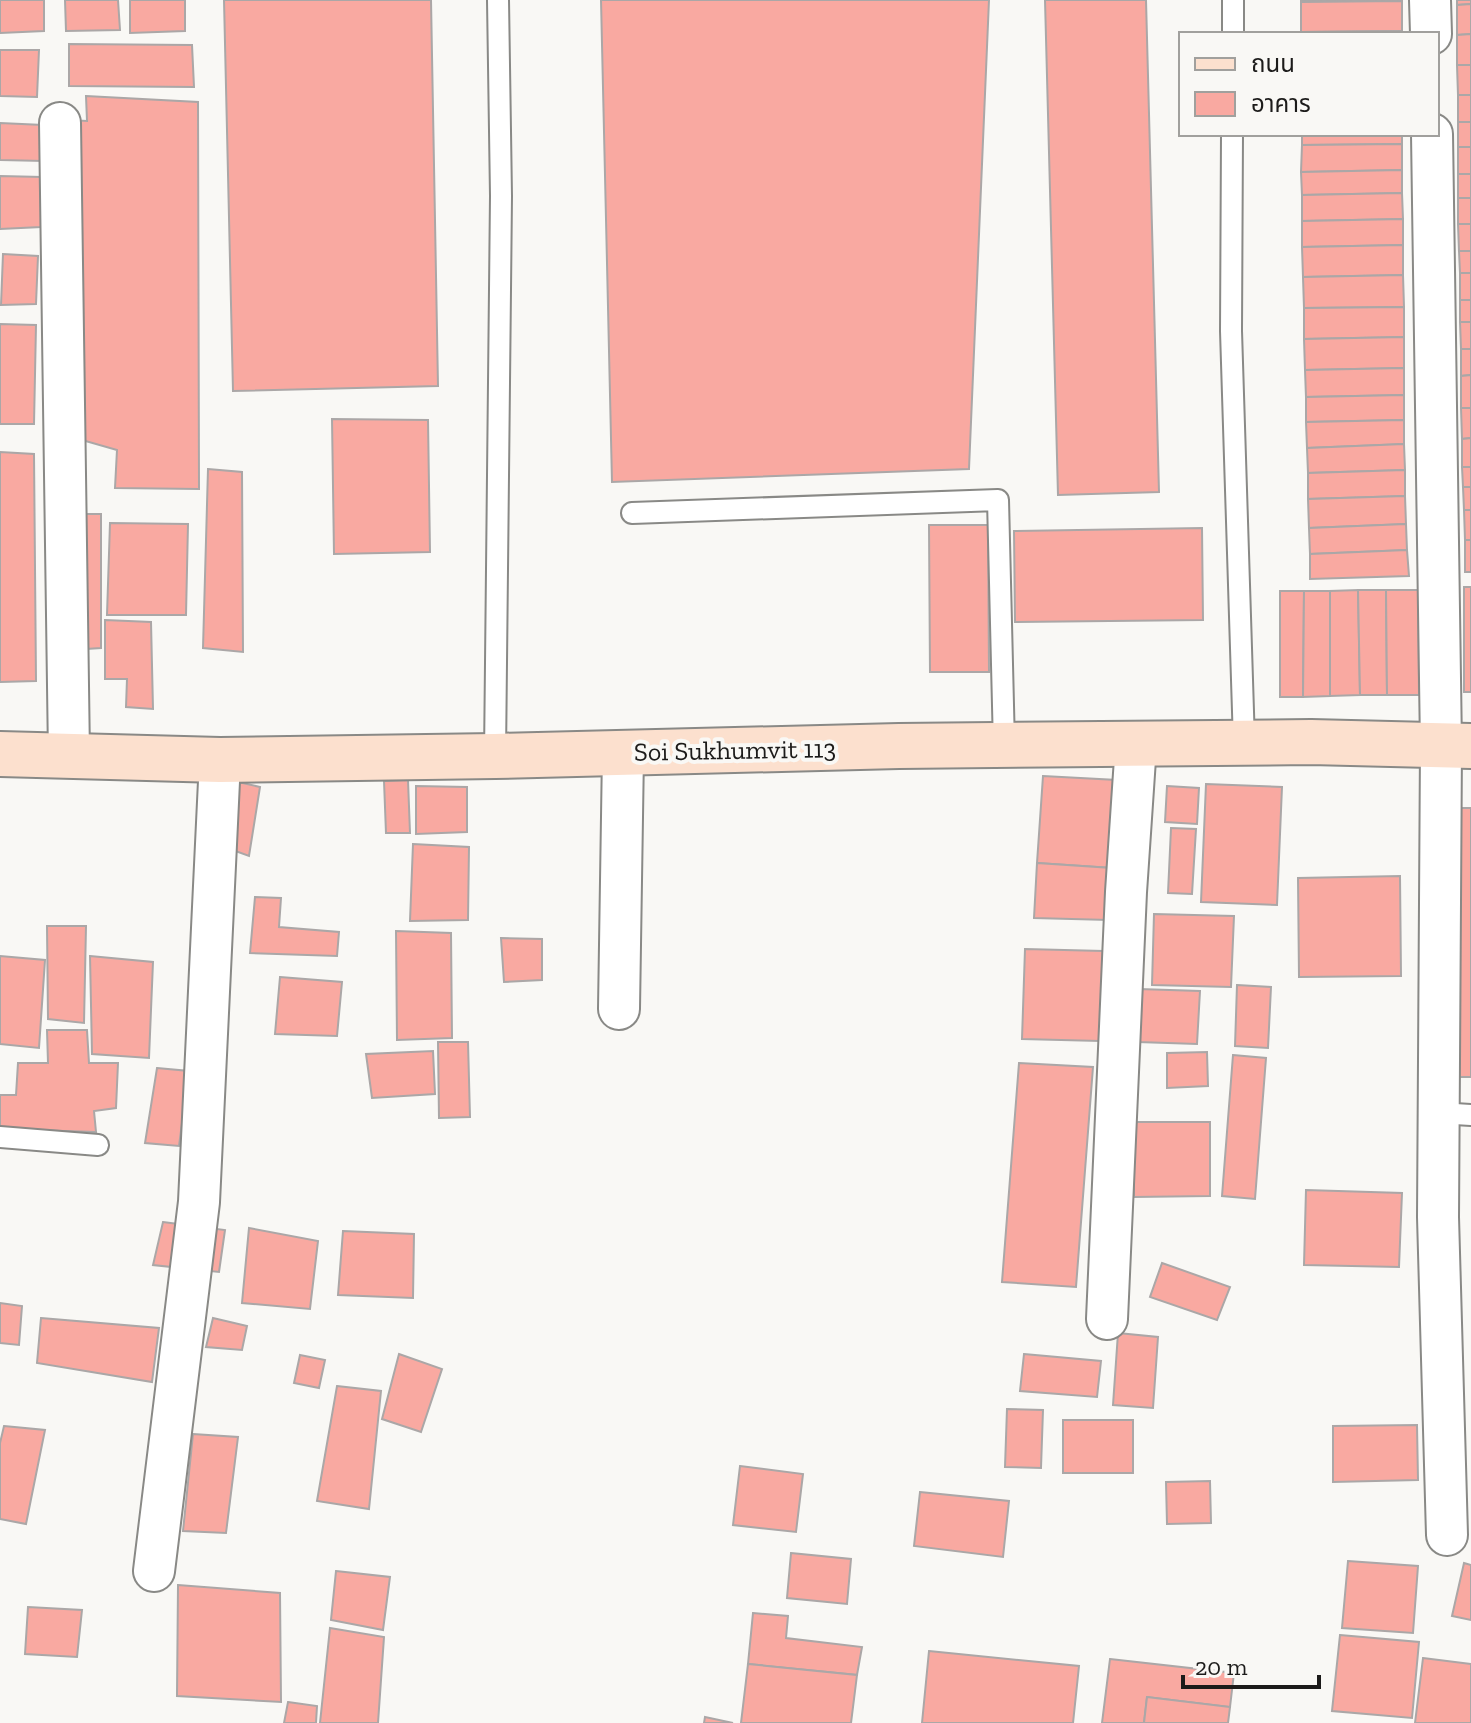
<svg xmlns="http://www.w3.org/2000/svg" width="1471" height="1723" font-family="'Zilla Slab','Noto Sans Thai',serif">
<rect width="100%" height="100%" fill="#f9f8f5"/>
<g fill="#f9a9a1" stroke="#aba7a7" stroke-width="2">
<polygon points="0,0 44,0 44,31 0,33"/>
<polygon points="65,0 118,0 120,30 66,31"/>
<polygon points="130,0 185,0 185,31 130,33"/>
<polygon points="224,0 431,0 438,386 233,391"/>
<polygon points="601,0 989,0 969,469 612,482"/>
<polygon points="1045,0 1146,0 1159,492 1058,495"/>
<polygon points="1301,0 1402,0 1301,2"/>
<polygon points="1457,0 1471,0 1471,4 1457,5"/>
<polygon points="1402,1 1402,31 1301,32 1301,2"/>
<polygon points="1471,4 1471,34 1457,35 1457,5"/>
<polygon points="1402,31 1402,34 1301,34 1301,32"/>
<polygon points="1471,34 1471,65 1457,65 1457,35"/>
<polygon points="69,44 192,45 194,87 69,86"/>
<polygon points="0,50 39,50 37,97 0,96"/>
<polygon points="1457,65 1471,65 1471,95 1458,95"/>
<rect x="1458" y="95" width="13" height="27"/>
<polygon points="86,96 198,102 199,489 115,488 117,450 75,438 69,120 87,121"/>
<rect x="1458" y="122" width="13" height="25"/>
<polygon points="0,123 43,125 44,161 0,160"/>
<polygon points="1302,134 1402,134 1402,144 1302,145"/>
<polygon points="1402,144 1402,170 1301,172 1302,145"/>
<rect x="1458" y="147" width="13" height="27"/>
<polygon points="1402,170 1402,193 1302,195 1301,172"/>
<rect x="1458" y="174" width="13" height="24"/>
<polygon points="0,176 42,177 41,227 0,229"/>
<polygon points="1402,193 1403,219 1302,221 1302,195"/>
<rect x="1458" y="198" width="13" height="26"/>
<polygon points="1403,219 1403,245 1302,247 1302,221"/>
<polygon points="1458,224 1471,224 1471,251 1459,251"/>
<polygon points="1403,245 1403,275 1303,277 1302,247"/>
<polygon points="1459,251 1471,251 1471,273 1460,273"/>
<polygon points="3,254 38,256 36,304 1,305"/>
<rect x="1460" y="273" width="11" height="27"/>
<polygon points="1403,275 1404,307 1304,308 1303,277"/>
<rect x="1460" y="300" width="11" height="22"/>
<polygon points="1404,307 1404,337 1304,339 1304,308"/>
<polygon points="1460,322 1471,322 1471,349 1461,349"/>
<polygon points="0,324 36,325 34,424 0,424"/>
<polygon points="1404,337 1404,368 1305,370 1304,339"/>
<polygon points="1461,349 1471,349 1471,375 1461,376"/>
<polygon points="1404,368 1404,395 1306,397 1305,370"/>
<polygon points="1471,375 1471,408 1461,408 1461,376"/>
<polygon points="1404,395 1404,420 1306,422 1306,397"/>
<polygon points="1461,408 1471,408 1471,438 1462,439"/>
<polygon points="332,419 428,420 430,552 334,554"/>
<polygon points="1404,420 1404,444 1307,448 1306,422"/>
<polygon points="1471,438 1471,467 1462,467 1462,439"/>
<polygon points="1404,444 1405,470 1308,473 1307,448"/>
<polygon points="0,452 34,454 36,681 0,682"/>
<polygon points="1462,467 1471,467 1471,487 1463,487"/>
<polygon points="208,469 242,472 243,652 203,648"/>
<polygon points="1405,470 1405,496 1308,499 1308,473"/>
<polygon points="1463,487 1471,487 1471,510 1464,510"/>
<polygon points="1405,496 1406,524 1309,528 1308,499"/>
<polygon points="1464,510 1471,510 1471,540 1465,540"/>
<polygon points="72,514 101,514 101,648 71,650"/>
<polygon points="110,523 188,524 186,615 107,615"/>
<polygon points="1406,524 1407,550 1310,554 1309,528"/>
<polygon points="929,525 988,525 989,672 930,672"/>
<polygon points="1202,528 1203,620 1015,622 1014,531"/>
<rect x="1465" y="540" width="6" height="32"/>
<polygon points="1407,550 1409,576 1310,579 1310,554"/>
<rect x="1464" y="587" width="7" height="105"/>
<polygon points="1358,590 1360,695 1330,696 1330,591"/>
<polygon points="1358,590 1386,590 1387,695 1360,695"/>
<polygon points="1386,590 1418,590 1419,695 1387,695"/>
<polygon points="1280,591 1304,591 1303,697 1280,697"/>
<polygon points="1304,591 1330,591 1330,696 1303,697"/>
<polygon points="105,620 151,622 153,709 126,707 127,679 105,679"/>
<polygon points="1043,776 1117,780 1112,868 1037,863"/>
<polygon points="408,780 410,833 386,833 384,781"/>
<polygon points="238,782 260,787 249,856 230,849"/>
<polygon points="1206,784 1282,787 1277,905 1201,902"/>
<polygon points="416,786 467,787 467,832 416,834"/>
<polygon points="1167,786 1199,788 1197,824 1165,822"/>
<polygon points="1447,808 1471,808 1471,1077 1443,1077"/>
<polygon points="1171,828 1196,829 1192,894 1168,893"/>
<polygon points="413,844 469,847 468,920 410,921"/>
<polygon points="1037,863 1112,868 1109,920 1034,918"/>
<polygon points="1400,876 1401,976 1299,977 1298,878"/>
<polygon points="255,897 281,898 279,927 339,932 337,956 250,953"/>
<polygon points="1154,914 1234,916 1231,987 1152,985"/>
<polygon points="47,926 86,926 84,1023 48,1019"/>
<polygon points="396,931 451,933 452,1038 397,1040"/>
<polygon points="501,938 542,939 542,980 504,982"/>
<polygon points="1025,949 1103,951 1100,1041 1022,1039"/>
<polygon points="0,956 45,960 39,1048 0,1044"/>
<polygon points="90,956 153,962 149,1058 92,1054"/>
<polygon points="280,977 342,982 337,1036 275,1034"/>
<polygon points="1237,985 1271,987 1268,1048 1235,1046"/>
<polygon points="1139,989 1200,991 1197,1044 1138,1042"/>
<polygon points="47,1030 87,1030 89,1063 118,1063 116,1108 94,1111 96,1132 0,1129 0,1095 16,1095 18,1063 48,1063"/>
<polygon points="438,1042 468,1042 470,1117 439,1118"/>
<polygon points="433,1051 435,1094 372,1098 366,1054"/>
<polygon points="1207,1052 1208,1086 1167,1088 1167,1053"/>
<polygon points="1233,1055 1266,1058 1255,1199 1222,1196"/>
<polygon points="1019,1063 1093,1067 1076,1287 1002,1282"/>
<polygon points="157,1068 189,1071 179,1146 145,1143"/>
<polygon points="1134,1122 1210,1122 1210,1196 1134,1197"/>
<polygon points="1306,1190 1402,1193 1399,1267 1304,1265"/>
<polygon points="163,1222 225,1230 219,1272 153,1265"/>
<polygon points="249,1228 318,1241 310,1309 242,1303"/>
<polygon points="343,1231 414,1234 413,1298 338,1295"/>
<polygon points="1162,1263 1230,1287 1217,1320 1150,1297"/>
<polygon points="0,1303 22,1306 19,1345 0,1343"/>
<polygon points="41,1318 159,1328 152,1382 37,1363"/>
<polygon points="213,1318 247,1326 242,1350 206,1347"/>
<polygon points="1118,1333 1158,1337 1153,1408 1113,1405"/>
<polygon points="399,1354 442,1369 421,1432 382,1419"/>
<polygon points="1024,1354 1101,1361 1097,1397 1020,1391"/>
<polygon points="300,1355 325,1360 319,1388 294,1383"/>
<polygon points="337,1386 381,1391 369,1509 317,1501"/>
<polygon points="1007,1409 1043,1410 1041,1468 1005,1467"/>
<rect x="1063" y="1420" width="70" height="53"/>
<polygon points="1417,1425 1418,1480 1333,1482 1333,1426"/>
<polygon points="4,1426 45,1430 26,1524 0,1519 0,1443"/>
<polygon points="193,1434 238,1437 226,1533 183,1531"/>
<polygon points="740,1466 803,1474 796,1532 733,1525"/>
<polygon points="1210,1481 1211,1523 1167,1524 1166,1482"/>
<polygon points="920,1492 1009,1501 1003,1557 914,1546"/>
<polygon points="791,1553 851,1559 847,1604 787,1598"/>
<polygon points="1348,1561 1418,1566 1413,1633 1342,1628"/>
<polygon points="1464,1563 1471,1565 1471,1620 1452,1616"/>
<polygon points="336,1571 390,1577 383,1630 331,1620"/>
<polygon points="178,1585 280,1593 281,1702 177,1696"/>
<polygon points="28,1607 82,1610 77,1657 25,1654"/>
<polygon points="753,1613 788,1616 786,1638 862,1647 857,1675 748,1664"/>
<polygon points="330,1628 384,1637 378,1723 320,1723"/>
<polygon points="1340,1635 1419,1642 1412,1718 1332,1711"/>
<polygon points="929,1651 1079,1666 1073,1723 922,1723"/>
<polygon points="1423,1658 1471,1664 1471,1723 1415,1723"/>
<polygon points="1110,1659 1234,1673 1230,1707 1147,1697 1144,1723 1102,1723"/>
<polygon points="748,1664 857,1675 851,1723 741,1723"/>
<polygon points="1147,1697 1230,1707 1228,1723 1144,1723"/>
<polygon points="288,1702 317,1706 316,1723 284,1723"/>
<polygon points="705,1717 733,1723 704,1723"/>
</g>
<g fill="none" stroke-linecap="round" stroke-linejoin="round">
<defs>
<g id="service">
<polyline points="1233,34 1233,0"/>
<polyline points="1232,134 1231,331 1244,743"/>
<polyline points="632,513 998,500 1004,746"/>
<polyline points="495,756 501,196 498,0"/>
<polyline points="1439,1113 1471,1115"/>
<polyline points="0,1137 98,1145"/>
</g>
<g id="minor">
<polyline points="1430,0 1431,34"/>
<polyline points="60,123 69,755"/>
<polyline points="1432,134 1441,746 1438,1217 1447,1535"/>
<polyline points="619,1009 623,753"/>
<polyline points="1107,1319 1126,892 1136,744"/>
<polyline points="154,1571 199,1202 220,760"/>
</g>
<polyline id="secondary" points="0,754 220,760 495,756 899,746 1311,742 1471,746"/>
</defs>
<use href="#service" stroke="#898986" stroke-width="24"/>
<use href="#minor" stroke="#898986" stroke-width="44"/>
<use href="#secondary" stroke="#898986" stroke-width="48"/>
<use href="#service" stroke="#fff" stroke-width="20"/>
<use href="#minor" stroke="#fff" stroke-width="40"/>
<use href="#secondary" stroke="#fce0ce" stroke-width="44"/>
</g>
<g text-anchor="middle" stroke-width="8" stroke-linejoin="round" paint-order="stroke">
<g font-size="26" fill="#1c1b1a" stroke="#f9f8f5">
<text transform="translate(735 750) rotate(-1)" y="9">Soi Sukhumvit 113</text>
</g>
</g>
<rect x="1179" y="32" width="260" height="104" fill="#f9f8f5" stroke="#a1a09d" stroke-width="2"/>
<rect x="1195" y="58" width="40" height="12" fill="#fce0ce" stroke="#a1a09d" stroke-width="2"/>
<text x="1251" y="72" font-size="24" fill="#1c1b1a">ถนน</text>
<rect x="1195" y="92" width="40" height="24" fill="#f9a9a1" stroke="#a1a09d" stroke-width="2"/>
<text x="1251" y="112" font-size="24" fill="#1c1b1a">อาคาร</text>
<path d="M1183 1675v12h136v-12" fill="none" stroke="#1c1b1a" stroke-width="4"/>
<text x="1195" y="1675" font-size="24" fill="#1c1b1a" stroke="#f9f8f5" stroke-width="6" paint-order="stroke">20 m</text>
</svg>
